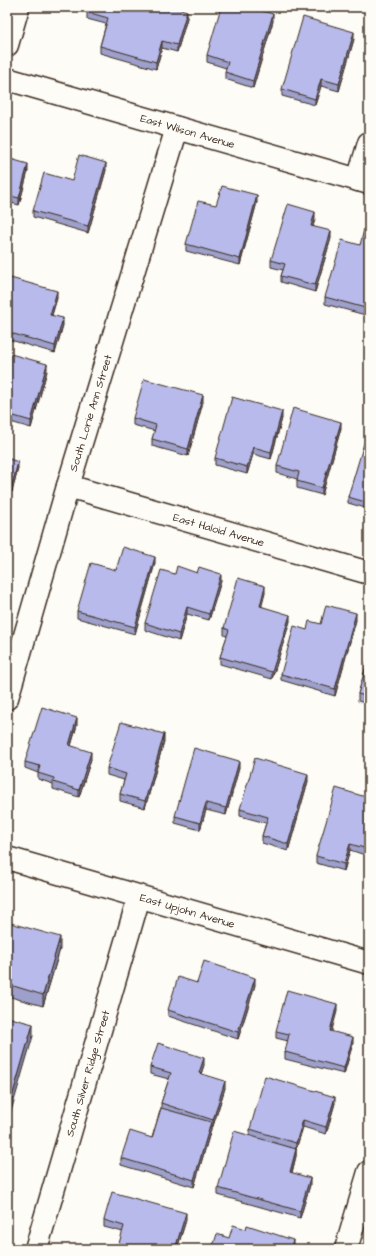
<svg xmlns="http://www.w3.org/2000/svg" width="376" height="1256" font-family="'Architects Daughter',sans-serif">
<rect width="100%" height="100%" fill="#fdfcf7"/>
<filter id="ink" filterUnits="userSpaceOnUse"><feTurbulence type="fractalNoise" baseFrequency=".025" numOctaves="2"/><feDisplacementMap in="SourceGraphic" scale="8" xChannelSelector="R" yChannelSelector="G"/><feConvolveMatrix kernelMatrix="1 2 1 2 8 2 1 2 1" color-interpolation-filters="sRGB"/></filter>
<g filter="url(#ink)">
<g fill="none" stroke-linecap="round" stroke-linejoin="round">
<defs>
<g id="street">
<polyline points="7,45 18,7"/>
<path id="s1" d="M7,79L369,183"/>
<polyline points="358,180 369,143"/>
<path id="s2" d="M68,486L369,573"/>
<path id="s3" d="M7,698L68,486L177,128"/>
<path id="s4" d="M36,1249L139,897"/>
<polyline points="346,1249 369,1172"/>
</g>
<g id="secondary">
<path id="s5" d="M7,858L369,963"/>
</g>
</defs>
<use href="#street" stroke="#3b2a1e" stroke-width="25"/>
<use href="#secondary" stroke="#3b2a1e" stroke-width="25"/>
<use href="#street" stroke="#fdfcf7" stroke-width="22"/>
<use href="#secondary" stroke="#fdfcf7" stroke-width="22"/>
</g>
<g fill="#9da0ca" stroke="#3b2a1e">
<polygon points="87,12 187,18 177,52 162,48 156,69 100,53 100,46 106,24 87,19"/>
<polygon points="273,21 253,88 225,79 225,72 226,68 207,62 207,55"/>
<polygon points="354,39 339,91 321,86 315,105 282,96 282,89"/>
<polygon points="7,158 28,171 19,205 7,202"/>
<polygon points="106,170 88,233 33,217 33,211 72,181"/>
<polygon points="257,202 240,265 186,251 186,244 216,205"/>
<polygon points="315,219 313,226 331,238 315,292 281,282 281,276 283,270 271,267 271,260"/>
<polygon points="369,227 369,316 325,304 325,297 360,245"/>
<polygon points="7,277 57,298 52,315 63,325 55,353 7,339"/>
<polygon points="7,353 47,371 31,428 7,421"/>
<polygon points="203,402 188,456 152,446 152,439 155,431 133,425 133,418"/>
<polygon points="282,418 271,459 253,454 247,474 215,465 215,458"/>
<polygon points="341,428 322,495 297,488 297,479 277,473 277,466"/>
<polygon points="369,431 369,509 348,503 348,497"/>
<polygon points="7,458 18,468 12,492 7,491"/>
<polygon points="155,563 135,634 77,618 77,611 116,570"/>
<polygon points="197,573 221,581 209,620 187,614 179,641 145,630 145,623 175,574"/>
<polygon points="265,593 261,606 290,621 272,679 220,664 220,657 227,636 224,635 224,628"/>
<polygon points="356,620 335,696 281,680 281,674 307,630 321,624"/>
<polygon points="369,656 369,704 358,701 358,694"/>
<polygon points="77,725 71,746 91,759 79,797 53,789 53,784 38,779 38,773 25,768 25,762"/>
<polygon points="164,741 145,808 120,801 120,794 124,780 107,775 107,768"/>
<polygon points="239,768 226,815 206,810 200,830 175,823 175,816"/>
<polygon points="308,781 288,851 262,843 262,836 266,823 240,816 240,809"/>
<polygon points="369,798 369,853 368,856 350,850 344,871 316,863 316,856"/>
<polygon points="7,922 60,949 43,1006 7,996"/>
<polygon points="197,983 255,985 238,1039 168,1016 168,1010"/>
<polygon points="337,1011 331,1031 353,1043 344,1074 285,1059 285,1052 288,1041 276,1038 276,1031"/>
<polygon points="204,1065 201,1074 225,1088 213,1126 211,1126 211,1129 194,1187 121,1165 121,1158 152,1138 161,1108 161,1103 169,1079 150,1074 150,1067"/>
<polygon points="335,1103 326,1134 303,1127 296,1149 296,1156 292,1173 310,1185 300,1218 218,1195 218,1188 250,1136 250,1129"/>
<polygon points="104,1220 186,1220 177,1249 118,1249 118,1247 123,1232 104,1227"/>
</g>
<g fill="#8082a4" stroke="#3b2a1e">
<polygon points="187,11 187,18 177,52 177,45"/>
<polygon points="273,14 273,21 253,88 253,81"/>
<polygon points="354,32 354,39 339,91 339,84"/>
<polygon points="162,41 162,48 156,69 156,62"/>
<polygon points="321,79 321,86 315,105 315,99"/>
<polygon points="11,132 11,139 7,155 7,149"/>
<polygon points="106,163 106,170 88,233 88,226"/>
<polygon points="28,164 28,171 19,205 19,198"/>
<polygon points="257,195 257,202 240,265 240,259"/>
<polygon points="315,212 315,219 311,233 311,226"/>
<polygon points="331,231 331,238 315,292 315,285"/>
<polygon points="57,291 57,298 50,321 50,315"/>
<polygon points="63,318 63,325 55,353 55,346"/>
<polygon points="47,364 47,371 31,428 31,421"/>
<polygon points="203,395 203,402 188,456 188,449"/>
<polygon points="282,411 282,418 271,459 271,452"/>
<polygon points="341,422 341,428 322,495 322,488"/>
<polygon points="253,447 253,454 247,474 247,467"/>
<polygon points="18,462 18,468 12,492 12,485"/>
<polygon points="155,557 155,563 135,634 135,627"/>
<polygon points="221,574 221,581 209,620 209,614"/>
<polygon points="265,586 265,593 260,613 260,606"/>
<polygon points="187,607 187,614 179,641 179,634"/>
<polygon points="356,613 356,620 335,696 335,689"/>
<polygon points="290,615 290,621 272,679 272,672"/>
<polygon points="77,718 77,725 69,752 69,745"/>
<polygon points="164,734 164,741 145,808 145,801"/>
<polygon points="91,752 91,759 79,797 79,790"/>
<polygon points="239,761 239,768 226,815 226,808"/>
<polygon points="308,774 308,781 288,851 288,844"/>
<polygon points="206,803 206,810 200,830 200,823"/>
<polygon points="350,844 350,850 344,871 344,864"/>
<polygon points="369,846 369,853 368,856 368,849"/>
<polygon points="60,937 60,949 43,1006 43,995"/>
<polygon points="255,978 255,985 238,1039 238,1032"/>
<polygon points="337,1004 337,1011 330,1038 330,1031"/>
<polygon points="33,1024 33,1036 7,1125 7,1114"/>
<polygon points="353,1037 353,1043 344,1074 344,1068"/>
<polygon points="204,1058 204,1065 199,1080 199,1073"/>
<polygon points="225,1081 225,1088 213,1126 213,1120"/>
<polygon points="335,1097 335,1103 326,1134 326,1127"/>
<polygon points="303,1120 303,1127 296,1149 296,1143"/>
<polygon points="211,1122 211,1129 194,1187 194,1180"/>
<polygon points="296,1149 296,1156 290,1179 290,1172"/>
<polygon points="310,1178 310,1185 300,1218 300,1211"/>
<polygon points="186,1213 186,1220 177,1249 175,1249"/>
<polygon points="293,1240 293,1247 292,1249 290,1249"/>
</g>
<g fill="#b7baeb" stroke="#3b2a1e">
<polygon points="88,7 174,7 187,11 177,45 162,41 156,62 100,46 108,18 87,12"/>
<polygon points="221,7 249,7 273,14 253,81 225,72 228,62 207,55"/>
<polygon points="303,17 354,32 339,84 321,79 315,99 282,89"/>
<polygon points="7,131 11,132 7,149"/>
<polygon points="79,155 106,163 88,226 33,211 44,173 72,181"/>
<polygon points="7,158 28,164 19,198 7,195"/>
<polygon points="222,186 257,195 240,259 186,244 198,201 216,205"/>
<polygon points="288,204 315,212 311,226 331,231 315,285 281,276 285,264 271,260"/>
<polygon points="365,226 369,227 369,309 325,297 342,240 360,245"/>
<polygon points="7,277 57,291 50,315 63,318 55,346 7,332"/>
<polygon points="7,353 47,364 31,421 7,414"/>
<polygon points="144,379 203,395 188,449 152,439 156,425 133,418"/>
<polygon points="232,397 282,411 271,452 253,447 247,467 215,458"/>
<polygon points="293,408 341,422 322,488 297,481 299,472 277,466"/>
<polygon points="368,430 369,431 369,503 348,497"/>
<polygon points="7,458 18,462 12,485 7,484"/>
<polygon points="123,547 155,557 135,627 77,611 91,563 116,570"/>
<polygon points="177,566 197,573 199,567 221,574 209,614 187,607 179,634 145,623 161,570 175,574"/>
<polygon points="238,578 265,586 260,606 290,615 272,672 220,657 229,630 224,628"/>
<polygon points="326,605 356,613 335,689 281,674 294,626 307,630 309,621 321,624"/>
<polygon points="369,656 369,697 358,694"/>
<polygon points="42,707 77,718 69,745 91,752 79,790 53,782 54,778 38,773 40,766 25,762"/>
<polygon points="121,722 164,734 145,801 120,794 126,774 107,768"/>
<polygon points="194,748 239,761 226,808 206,803 200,823 175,816"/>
<polygon points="255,758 308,774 288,844 262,836 268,817 240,809"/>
<polygon points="336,788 369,798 369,846 368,849 350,844 344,864 316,856"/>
<polygon points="7,922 60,937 43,995 7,984"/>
<polygon points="204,961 255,978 238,1032 168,1010 178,977 197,983"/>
<polygon points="287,990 337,1004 330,1031 353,1037 344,1068 285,1052 289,1034 276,1031"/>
<polygon points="7,1017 33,1024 7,1114"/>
<polygon points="158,1043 204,1058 199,1073 225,1081 213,1120 161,1103 171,1073 150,1067"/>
<polygon points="265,1076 335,1097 326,1127 303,1120 296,1143 250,1129"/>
<polygon points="161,1108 211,1122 194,1180 121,1158 130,1131 152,1138"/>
<polygon points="234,1131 296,1149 290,1172 310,1178 300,1211 218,1188"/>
<polygon points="112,1192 186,1213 175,1249 126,1249 118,1247 124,1226 104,1220"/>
<polygon points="233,1225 246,1229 247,1225 293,1240 290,1249 212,1249 217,1234 229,1238"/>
</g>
</g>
<g text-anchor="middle" stroke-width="3" stroke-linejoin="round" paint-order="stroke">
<g font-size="11" fill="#3b2a1e" stroke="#fdfcf7">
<text dy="4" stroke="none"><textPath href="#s1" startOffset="188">East Wilson Avenue</textPath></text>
<text dy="4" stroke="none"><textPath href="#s3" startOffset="297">South Lorie Ann Street</textPath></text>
<text dy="4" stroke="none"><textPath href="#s2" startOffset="157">East Haloid Avenue</textPath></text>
<text dy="4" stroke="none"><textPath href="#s5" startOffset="188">East Upjohn Avenue</textPath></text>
<text dy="4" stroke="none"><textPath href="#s4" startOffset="183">South Silver Ridge Street</textPath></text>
</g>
</g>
<rect width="376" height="1256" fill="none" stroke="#fdfcf7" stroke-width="24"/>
<rect x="12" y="12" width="352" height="1232" fill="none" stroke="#3b2a1e" stroke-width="1.5" filter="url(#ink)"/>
</svg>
